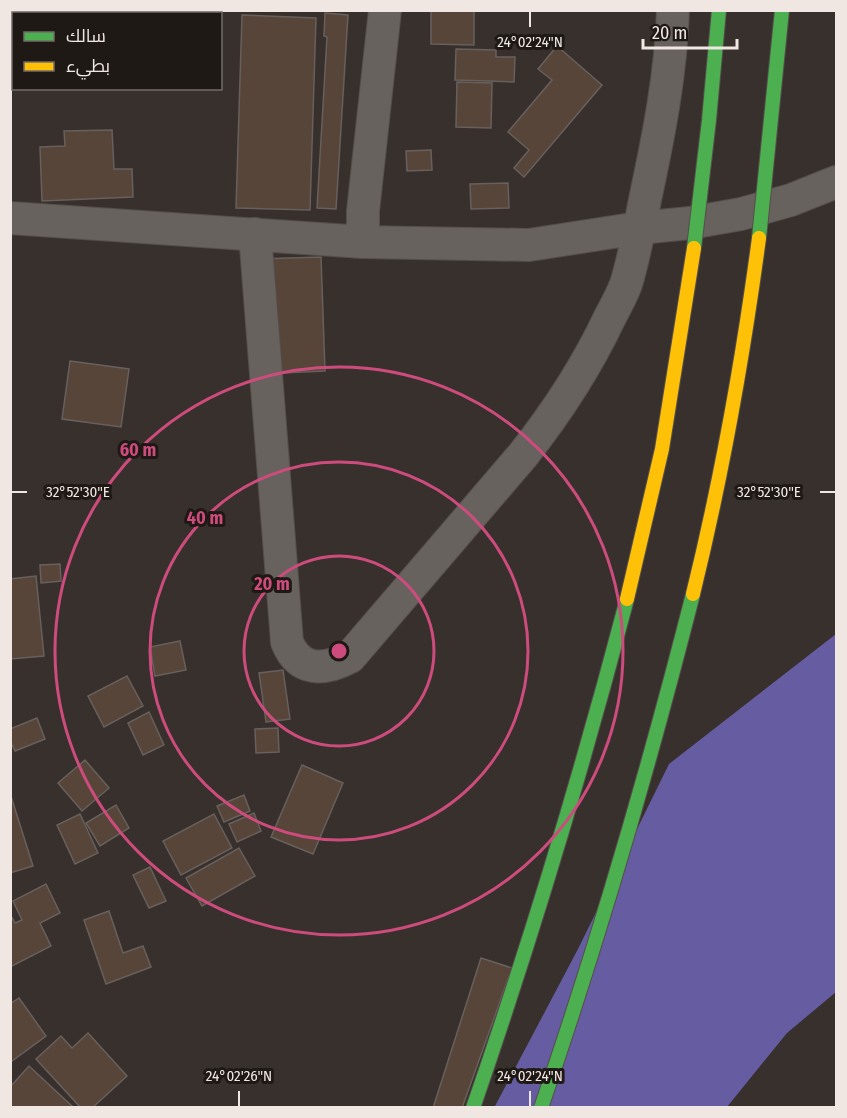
<svg xmlns="http://www.w3.org/2000/svg" width="847" height="1118" font-family="'Fira Sans Condensed',Cairo,sans-serif">
<rect width="100%" height="100%" fill="#38302d"/>
<polygon fill="#665ca1" points="836,634 836,992 787,1033 727,1107 494,1108 578,949 669,764"/>
<g fill="#57453a" stroke="#67605d" stroke-width="1.5">
<polygon points="431,10 474,10 474,45 431,44"/>
<polygon points="325,13 348,15 336,209 317,208 327,37 324,36"/>
<polygon points="242,15 316,18 310,210 236,208"/>
<rect x="10" y="37" width="4" height="30"/>
<polygon points="557,46 602,85 524,177 514,168 529,150 508,132 552,80 538,69"/>
<polygon points="456,49 496,50 496,57 515,57 514,82 455,80"/>
<polygon points="457,82 492,83 491,128 456,127"/>
<polygon points="112,130 114,169 132,169 133,197 42,201 40,147 65,146 64,131"/>
<polygon points="431,150 432,170 407,171 406,151"/>
<polygon points="508,183 509,208 471,209 470,184"/>
<polygon points="321,257 325,371 260,374 257,259"/>
<polygon points="70,361 129,369 121,427 62,419"/>
<polygon points="60,564 61,581 41,583 40,565"/>
<polygon points="36,576 44,656 10,659 10,579"/>
<polygon points="180,641 186,670 155,676 150,647"/>
<polygon points="283,670 290,719 266,722 259,673"/>
<polygon points="127,676 143,706 104,727 88,696"/>
<polygon points="149,712 164,745 143,755 128,723"/>
<polygon points="37,718 45,739 15,751 10,740 10,729"/>
<polygon points="278,728 279,752 256,753 255,729"/>
<polygon points="85,760 109,788 82,811 58,783"/>
<polygon points="302,765 343,783 313,854 271,837"/>
<polygon points="10,793 33,866 10,873"/>
<polygon points="244,795 250,811 224,822 217,806"/>
<polygon points="116,805 129,828 100,846 86,823"/>
<polygon points="254,813 261,831 237,842 229,824"/>
<polygon points="80,814 98,853 75,864 57,825"/>
<polygon points="214,814 232,848 181,875 163,841"/>
<polygon points="239,848 255,876 202,906 186,878"/>
<polygon points="150,867 166,901 149,908 133,875"/>
<polygon points="46,884 60,913 40,923 51,946 10,967 10,914 15,923 22,920 13,901"/>
<polygon points="109,911 123,953 143,946 151,967 106,984 84,920"/>
<polygon points="481,958 512,968 462,1108 433,1108"/>
<polygon points="19,998 46,1036 12,1061 10,1059 10,1004"/>
<polygon points="88,1033 127,1076 92,1108 81,1108 36,1059 61,1036 72,1048"/>
<polygon points="29,1066 74,1108 10,1108 10,1087"/>
</g>
<g fill="none" stroke-linecap="round" stroke-linejoin="round">
<defs>
<g id="street">
<polyline points="10,218 363,242 529,245 639,228 690,223 741,214 791,200 836,182"/>
<path d="M255,234L287,642C299,672 324,671 350,657L523,455C557,412 587,366 610,317C616,306 622,295 626,284C635,255 640,224 646,195C659,134 671,73 673,10"/>
<polyline points="363,242 363,211 385,10"/>
</g>
</defs>
<use href="#street" stroke="#554e4b" stroke-width="34"/>
<use href="#street" stroke="#68625f" stroke-width="32"/>
<defs>
<g id="fast-bridge">
<polyline points="759,238 782,10"/>
<polyline points="694,248 709,120 719,10"/>
<path d="M473,1108C531,940 582,771 627,599"/>
<path d="M541,1108C599,939 649,767 693,594"/>
</g>
<g id="slow-bridge">
<path d="M693,594C722,476 743,358 759,238"/>
<polyline points="627,599 662,449 694,248"/>
</g>
</defs>
<use href="#fast-bridge" stroke="#554e4b" stroke-width="16" stroke-linecap="butt"/>
<use href="#slow-bridge" stroke="#554e4b" stroke-width="16" stroke-linecap="butt"/>
<use href="#fast-bridge" stroke="#4caf50" stroke-width="14"/>
<use href="#slow-bridge" stroke="#ffc107" stroke-width="14"/>
</g>
<path fill="none" stroke="#f0e7e2" stroke-width="2" d="M530,12V27M12,492H27M820,492H835M239,1091V1106M530,1091V1106"/>
<g fill="none" stroke="#ce4c7d" stroke-width="3">
<circle cx="339" cy="651" r="95"/>
<circle cx="339" cy="651" r="189"/>
<circle cx="339" cy="651" r="284"/>
</g>
<g font-size="15" text-anchor="middle" fill="#f0e7e2" stroke="#1f1916" stroke-width="6" stroke-linejoin="round" paint-order="stroke">
<text x="530" y="47">24°02'24"N</text>
<text x="769" y="497">32°52'30"E</text>
<text x="78" y="497">32°52'30"E</text>
<text x="239" y="1081">24°02'26"N</text>
<text x="530" y="1081">24°02'24"N</text>
</g>
<circle cx="339" cy="651" r="9" fill="#ce4c7d" stroke="#1f1916" stroke-width="3"/>
<g font-size="18" text-anchor="middle" font-weight="bold" fill="#ce4c7d" stroke="#1f1916" stroke-width="6" stroke-linejoin="round" paint-order="stroke">
<text x="138" y="456">60 m</text>
<text x="205" y="524">40 m</text>
<text x="272" y="590">20 m</text>
</g>
<rect width="847" height="1118" fill="none" stroke="#f0e7e2" stroke-width="24"/>
<rect x="12" y="12" width="210" height="78" fill="#1f1916" stroke="#736b68" stroke-width="1.5"/>
<rect x="24" y="32" width="30" height="9" fill="#4caf50" stroke="#736b68" stroke-width="1.5"/>
<text x="66" y="42" font-size="18" fill="#f0e7e2">سالك</text>
<rect x="24" y="62" width="30" height="9" fill="#ffc107" stroke="#736b68" stroke-width="1.5"/>
<text x="66" y="72" font-size="18" fill="#f0e7e2">بطيء</text>
<path d="M643 39v9h94v-9" fill="none" stroke="#f0e7e2" stroke-width="3"/>
<text x="652" y="39" font-size="18" fill="#f0e7e2" stroke="#1f1916" stroke-width="4.5" paint-order="stroke">20 m</text>
</svg>
